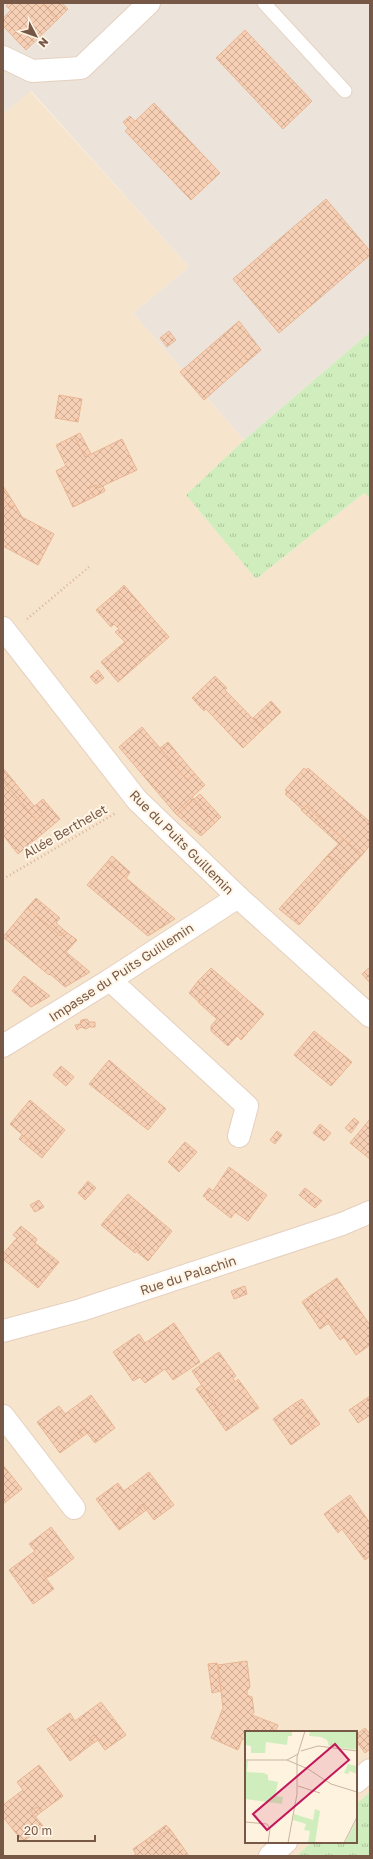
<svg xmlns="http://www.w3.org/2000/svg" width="373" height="1859" font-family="'Golos Text',sans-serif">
<defs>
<pattern id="grass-tufts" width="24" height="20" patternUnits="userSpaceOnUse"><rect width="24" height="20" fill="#d0edbd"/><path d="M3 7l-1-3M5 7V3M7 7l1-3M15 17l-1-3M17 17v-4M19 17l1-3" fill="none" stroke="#aec39b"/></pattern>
<pattern id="building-cross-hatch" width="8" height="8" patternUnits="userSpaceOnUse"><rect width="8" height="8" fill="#f6cfb4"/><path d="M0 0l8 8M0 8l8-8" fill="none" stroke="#ccab94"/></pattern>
</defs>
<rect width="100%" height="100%" fill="#fef3df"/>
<polygon fill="#f6e4cd" points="30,91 189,267 133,313 244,440 186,495 256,579 364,493 370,498 370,1792 356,1804 356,1732 246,1732 246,1842 312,1842 296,1856 3,1856 3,114"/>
<polygon fill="#ece4db" points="3,3 370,3 370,332 244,440 133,313 189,267 31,91 3,114"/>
<g fill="url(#grass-tufts)">
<polygon points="370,332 370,498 364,493 256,579 186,495 244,440"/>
<polygon points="370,1792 370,1856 296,1856 312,1842 356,1842 356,1804"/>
</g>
<g fill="url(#building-cross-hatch)" stroke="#eab693">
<polygon points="7,3 46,3 44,5 57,20 26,50 3,26 3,18 11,10 6,6 8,4"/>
<polygon points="46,3 62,3 68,9 57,20 44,5"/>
<polygon points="245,30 312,101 283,129 216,58"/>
<polygon points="154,103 220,173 191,200 125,131"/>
<polygon points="130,116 135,121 128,128 123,122"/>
<polygon points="326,199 370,251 370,255 279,333 233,279"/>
<polygon points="239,321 261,350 248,361 224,334"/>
<polygon points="169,331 176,340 167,347 160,338"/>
<polygon points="224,334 248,361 204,400 180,372"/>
<polygon points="59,395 82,399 78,422 55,418"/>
<polygon points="80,433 91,454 85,457 74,436"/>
<polygon points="74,436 85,457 122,439 137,470 98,488 96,485 89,488 94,497 73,507 56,471 66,466 56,445"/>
<polygon points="96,485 98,488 103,486 105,491 94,497 89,488"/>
<polygon points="3,486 15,505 10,508 3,498"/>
<polygon points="3,498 10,508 15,505 22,517 54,534 38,565 3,546"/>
<polygon points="124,585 141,605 133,612 116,593"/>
<polygon points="116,593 133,612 141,605 169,637 118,682 101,662 125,642 115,632 119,629 114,624 111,627 96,610"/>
<polygon points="98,670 104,678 96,684 90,677"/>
<polygon points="215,676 227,688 225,690 263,729 243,748 206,709 204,711 192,698"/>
<polygon points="271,701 281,712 263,729 253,718"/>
<polygon points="142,727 187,780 195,774 205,785 175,813 119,747"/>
<polygon points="168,742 195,774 187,780 160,748"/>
<polygon points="3,768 34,806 36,805 43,814 36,820 3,781"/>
<polygon points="304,768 306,770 308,768 370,822 370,845 362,855 306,806 302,809 285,794 287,792 285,790"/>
<polygon points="3,781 36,820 43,814 36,805 43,799 60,819 18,854 3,835"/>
<polygon points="200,794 221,817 215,823 194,799"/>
<polygon points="192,797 194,799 177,815 175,813"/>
<polygon points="194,799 215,823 201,836 177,815"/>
<polygon points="306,806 343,839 339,844 301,810"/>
<polygon points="343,839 362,855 347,871 328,855"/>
<polygon points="328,855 347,871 299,925 279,909"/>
<polygon points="112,856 130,872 126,878 107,862"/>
<polygon points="107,862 126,878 175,919 148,936 87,885"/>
<polygon points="36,898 60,918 56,923 65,931 61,936 27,908"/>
<polygon points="27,908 61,936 65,931 77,940 66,952 90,972 65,987 50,974 49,975 3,937"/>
<polygon points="370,967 370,983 362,974"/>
<polygon points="211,968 264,1014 241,1040 237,1036 228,1046 211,1031 211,1026 217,1019 198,1002 208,991 198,981"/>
<polygon points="24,976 50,996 31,1007 12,991"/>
<polygon points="198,981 208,991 199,1002 189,993"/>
<polygon points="87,1019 89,1022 95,1022 95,1027 89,1027 86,1029 81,1027 77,1030 75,1025 80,1024 81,1020"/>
<polygon points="314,1031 352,1062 331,1086 294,1055"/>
<polygon points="109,1060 166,1109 148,1130 89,1084"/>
<polygon points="61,1066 74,1077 66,1086 53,1075"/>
<polygon points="30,1100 65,1130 45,1154 10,1124"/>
<polygon points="354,1118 359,1122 351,1133 345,1128"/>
<polygon points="370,1119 370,1159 350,1143"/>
<polygon points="320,1124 331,1133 324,1141 313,1133"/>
<polygon points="277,1131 282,1135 275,1144 270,1140"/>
<polygon points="22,1135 45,1154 42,1158 19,1139"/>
<polygon points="185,1142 197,1152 179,1172 168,1162"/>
<polygon points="229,1167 267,1195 248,1221 235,1212 231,1218 206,1199 207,1198 203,1196 209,1188 213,1191"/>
<polygon points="88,1181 96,1188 85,1200 78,1193"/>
<polygon points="305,1188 322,1201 315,1208 299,1195"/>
<polygon points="128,1194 172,1231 148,1261 136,1251 140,1248 106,1219"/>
<polygon points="39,1200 44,1207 35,1212 30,1205"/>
<polygon points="106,1219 140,1248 135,1253 101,1225"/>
<polygon points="21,1226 37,1239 35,1243 59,1262 38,1288 3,1259 3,1254 17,1238 13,1235"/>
<polygon points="337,1278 370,1325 370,1345 356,1355 344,1337 340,1340 310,1296"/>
<polygon points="245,1286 247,1294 234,1299 231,1291"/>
<polygon points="310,1296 329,1323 320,1329 302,1302"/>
<polygon points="174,1323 200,1362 173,1380 165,1369 145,1383 140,1377 133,1381 113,1352 139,1334 145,1343"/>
<polygon points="219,1352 236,1376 233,1378 235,1382 238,1379 259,1408 226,1431 217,1418 222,1415 192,1371"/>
<polygon points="202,1385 222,1415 217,1418 196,1389"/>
<polygon points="91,1395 115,1428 95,1443 83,1428 78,1432 82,1437 60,1453 37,1422 59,1406 65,1414"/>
<polygon points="370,1396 370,1415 358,1423 349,1410"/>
<polygon points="302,1399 320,1424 313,1429 295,1403"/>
<polygon points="295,1403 313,1429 291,1445 273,1419"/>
<polygon points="83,1428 87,1433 82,1437 78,1432"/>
<polygon points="3,1465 22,1489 3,1504"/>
<polygon points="149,1472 174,1505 154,1520 142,1504 137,1509 141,1514 119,1530 96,1499 118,1483 124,1491"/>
<polygon points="350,1495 370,1523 370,1556 365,1560 342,1529 338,1533 324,1514"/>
<polygon points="142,1504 146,1510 141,1514 137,1509"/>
<polygon points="51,1527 74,1558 52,1575 48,1570 42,1573 54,1589 33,1604 9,1570 35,1551 29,1544"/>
<polygon points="48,1570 52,1575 46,1578 42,1573"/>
<polygon points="247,1661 250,1687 247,1691 247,1695 252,1697 254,1712 252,1715 278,1725 275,1732 246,1732 246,1740 242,1739 238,1750 211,1738 223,1708 218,1665"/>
<polygon points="217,1663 221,1691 212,1693 208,1664"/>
<polygon points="101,1702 126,1735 105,1750 94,1735 89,1739 92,1744 70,1761 47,1729 70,1713 75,1721"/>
<polygon points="365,1728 370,1734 370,1749 365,1753 356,1741 356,1735"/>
<polygon points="94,1735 98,1740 92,1744 89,1739"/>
<polygon points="39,1765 63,1796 41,1812 37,1807 31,1811 43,1826 23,1842 3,1817 3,1805 23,1790 17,1782"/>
<polygon points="37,1807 41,1812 35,1817 31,1811"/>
<polygon points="166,1825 170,1829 149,1844 146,1840"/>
<polygon points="170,1829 189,1856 133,1856 136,1854 133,1849 146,1840 149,1844"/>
</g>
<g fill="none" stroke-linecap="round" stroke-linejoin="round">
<defs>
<polyline id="service" points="264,3 345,91"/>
<g id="minor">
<polyline points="3,57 32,71 81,68 149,3"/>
<polyline points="3,628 137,800 238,897 370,1016"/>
<polyline points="110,980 247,1106 239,1136"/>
<polyline points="3,1046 110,980 238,897"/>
<polyline points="3,1331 81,1310 342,1224 370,1212"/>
<polyline points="3,1416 74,1508"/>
<polyline points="356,1782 370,1770"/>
<polyline points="270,1856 286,1842"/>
</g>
</defs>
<use href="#service" stroke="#e5d0be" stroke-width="15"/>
<use href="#minor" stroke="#e5d0be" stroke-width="24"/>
<g stroke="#dbb398" stroke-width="2.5" stroke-dasharray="1 3" stroke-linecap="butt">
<polyline points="27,619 89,567"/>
<polyline points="3,879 116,813"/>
</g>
<use href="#service" stroke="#fff" stroke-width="13"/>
<use href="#minor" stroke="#fff" stroke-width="22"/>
</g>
<g text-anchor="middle" stroke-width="4" stroke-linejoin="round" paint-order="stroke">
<g font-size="13" fill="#775745" stroke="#fff6e7">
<text transform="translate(65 831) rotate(-30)" y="5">Allée Berthelet</text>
<text transform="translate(182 842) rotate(45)" y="5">Rue du Puits Guillemin</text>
<text transform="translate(121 972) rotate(-33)" y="5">Impasse du Puits Guillemin</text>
<text transform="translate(188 1275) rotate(-18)" y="5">Rue du Palachin</text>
</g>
</g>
<g transform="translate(245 1731)">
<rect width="112" height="112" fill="#fef3df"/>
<path d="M0,0H47V5H43L42,14L21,11L20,22H6V15L1,14L0,22ZM65,0H112V19L84,15L82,9L76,6L64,5ZM0,30H3L2,41L19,42L23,44V49L33,51L30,65L38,66L37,73L0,68ZM103,33L112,35V60V43L105,40L103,43L99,42ZM70,78L75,80L70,112H63L65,100L59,99L61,93L48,89L49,83L68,89ZM112,88V112H100Z" fill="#d0edbd"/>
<path fill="none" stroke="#c8b5a1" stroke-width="1" d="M56,20L73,15L112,20M0,29H42L63,38L86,53L112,61M42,29L53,23M53,55L75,62M0,91L22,93L25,98L23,112M43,112L52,63V26L60,0M99,112L112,86"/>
<path fill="#c2185b" fill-opacity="0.15" stroke="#c2185b" stroke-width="2" d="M90,13L104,29L22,99L8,83Z"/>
<rect width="112" height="112" fill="none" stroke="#775745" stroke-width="2"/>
</g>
<rect width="373" height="1859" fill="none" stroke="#775745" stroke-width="8"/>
<g transform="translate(36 36) rotate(131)" stroke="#fff6e7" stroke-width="3" paint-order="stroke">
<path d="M0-3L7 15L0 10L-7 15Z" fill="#775745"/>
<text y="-6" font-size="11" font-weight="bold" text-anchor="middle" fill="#775745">N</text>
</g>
<path d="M18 1835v6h77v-6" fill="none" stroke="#775745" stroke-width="2"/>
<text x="24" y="1835" font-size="12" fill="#775745" stroke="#fff6e7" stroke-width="3" paint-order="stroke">20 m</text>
</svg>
